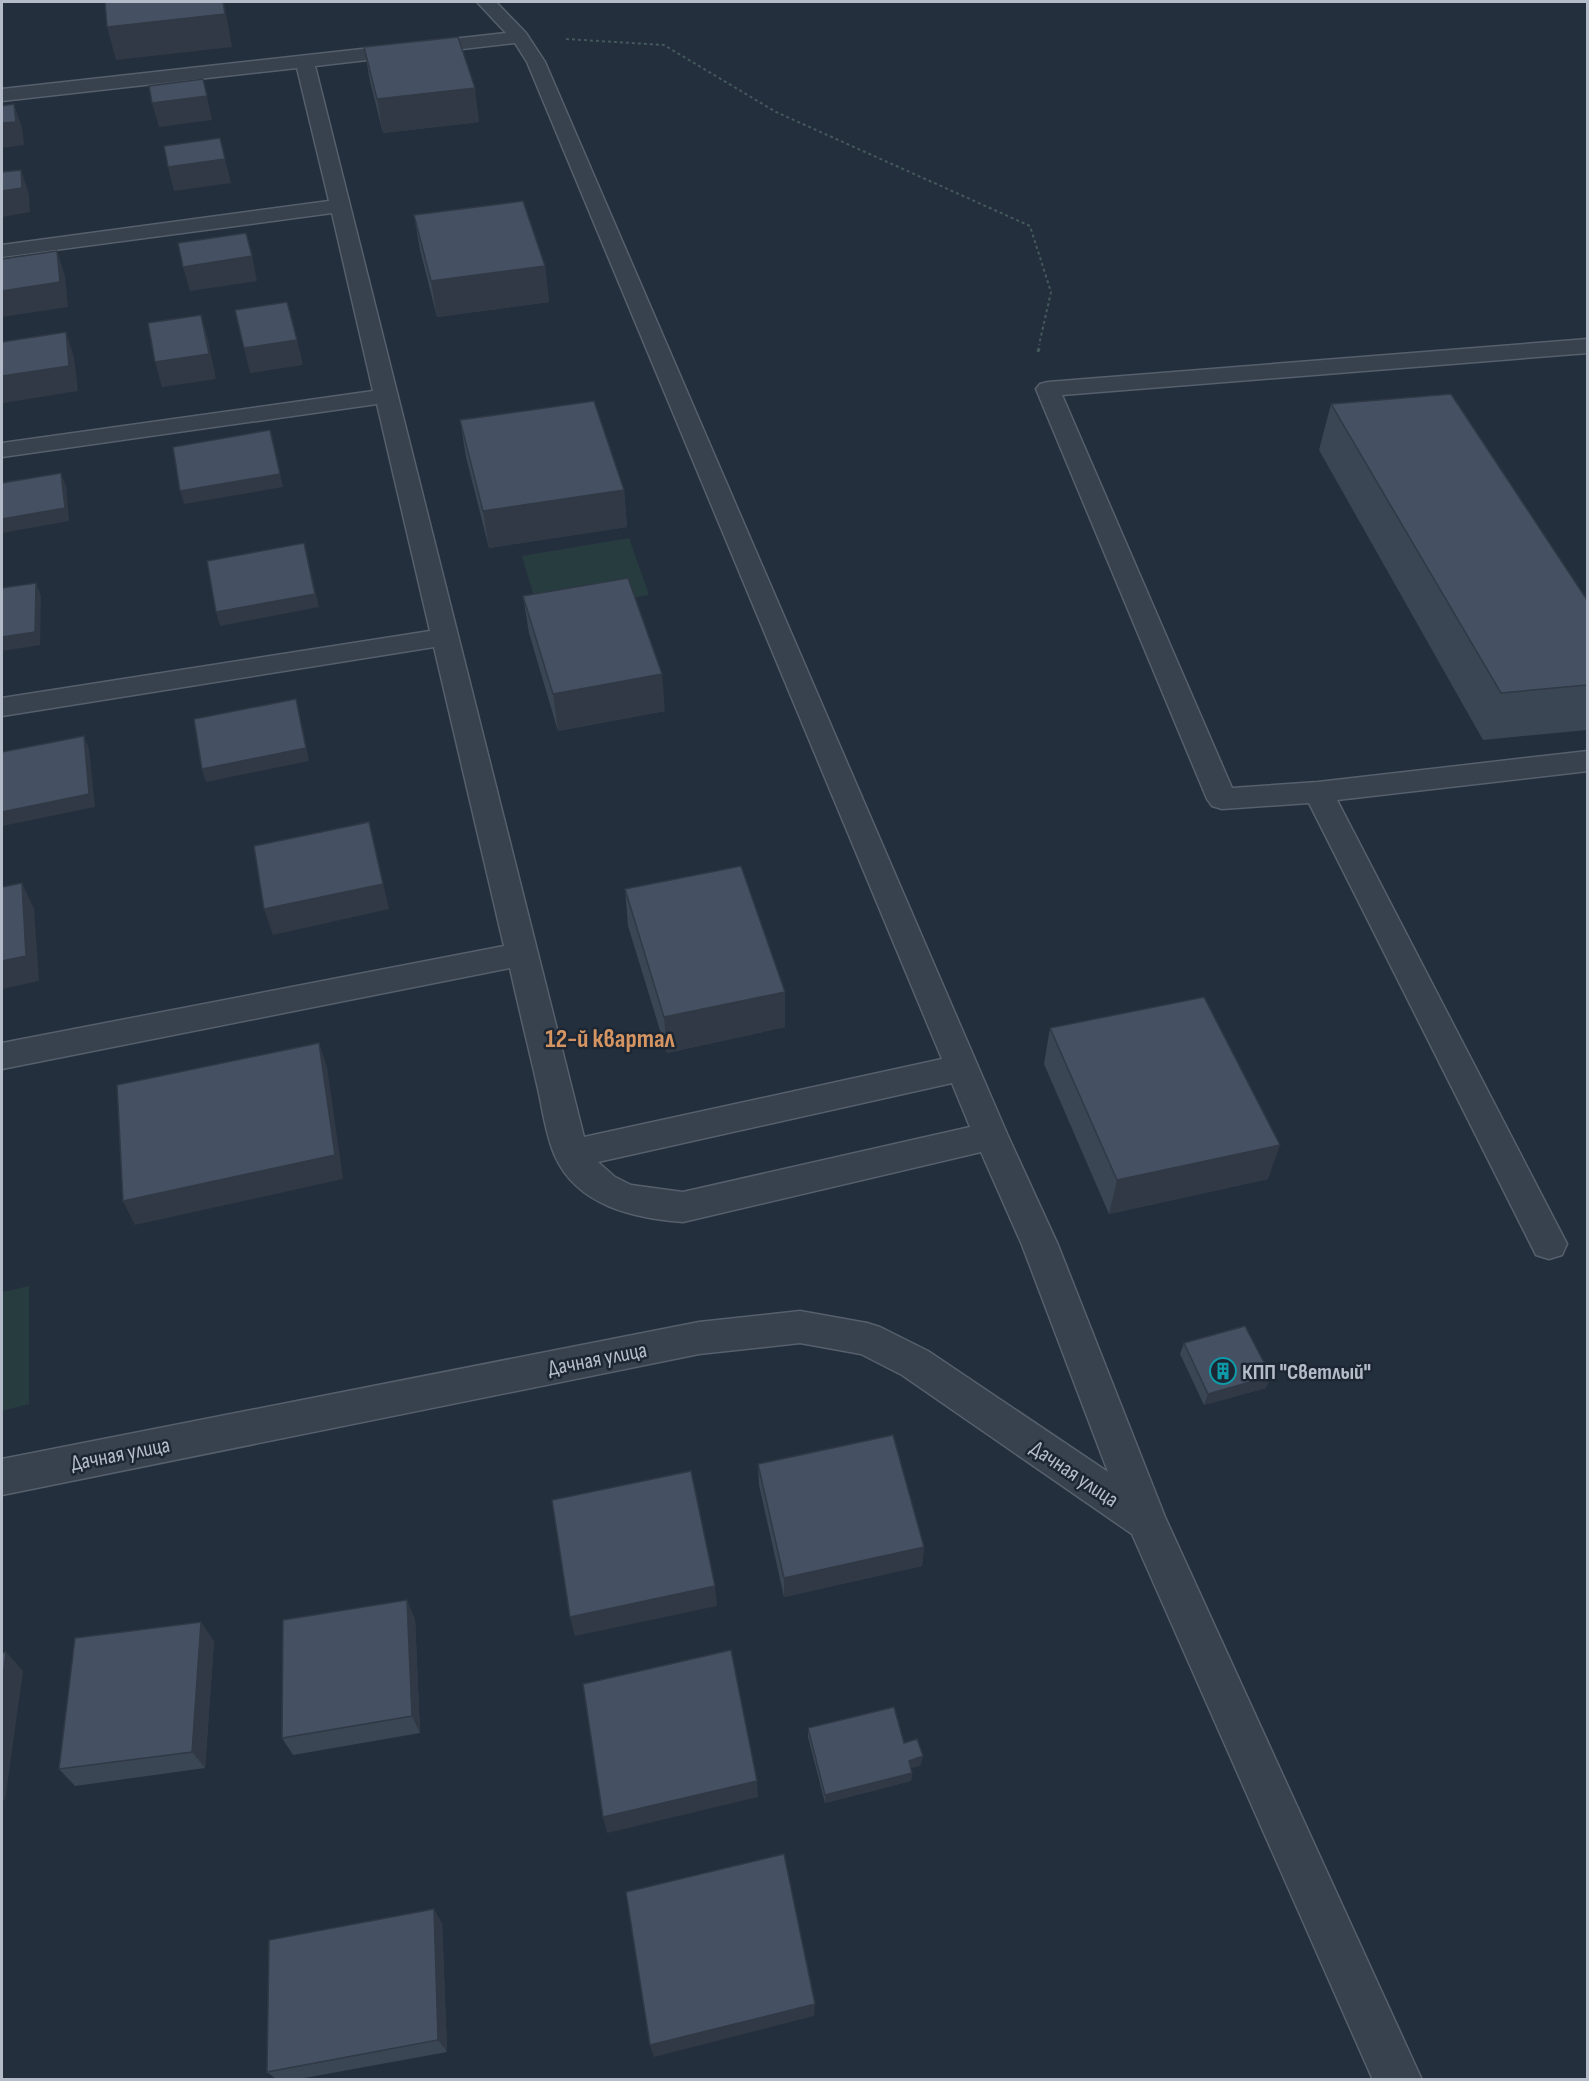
<svg xmlns="http://www.w3.org/2000/svg" width="1589" height="2081" font-family="'Sofia Sans Condensed',sans-serif">
<rect width="100%" height="100%" fill="#242f3e"/>
<g fill="#263c3f">
<polygon points="629,538 649,595 539,614 522,556"/>
<polygon points="29,1286 29,1404 2,1411 2,1292"/>
</g>
<g fill="none" stroke-linecap="round" stroke-linejoin="round">
<defs>
<g id="minor">
<path d="M477,2H496L526,33L545,62L1008,1136L1058,1245L1165,1517L1422,2080H1373L1132,1534L902,1375L861,1354L800,1343L699,1354L2,1495V1459L699,1322L800,1311L867,1323L880,1327L928,1351L1108,1472L1022,1245L981,1152L683,1222C634,1218 577,1206 555,1156C546,1136 543,1111 538,1089C529,1049 519,1009 510,968L2,1069V1043L504,946L434,647L2,716V698L430,631L377,404L2,457V443L373,391L332,213L2,257V245L329,201L297,68L2,101V89L506,33ZM515,43L527,62L942,1059L584,1137L315,66ZM952,1083L970,1127L683,1192L631,1185L615,1177L598,1162Z"/>
<polygon points="1588,339 1588,353 1062,395 1232,788 1318,782 1588,751 1588,771 1337,800 1567,1244 1562,1255 1549,1259 1536,1255 1309,803 1222,809 1212,806 1207,799 1036,389 1040,384 1048,382"/>
</g>
</defs>
<use href="#minor" stroke="#565f6c" stroke-width="3"/>
<polyline stroke="#44595c" stroke-width="2" stroke-dasharray="3 3" stroke-linecap="butt" points="566,39 664,45 776,112 1030,226 1051,292 1039,345"/>
<polyline stroke="#44595c" stroke-width="3" stroke-dasharray="4 4" stroke-linecap="butt" points="1038,352 1040,344"/>
<use href="#minor" fill="#38414e" fill-rule="evenodd"/>
</g>
<g fill="#3b4654">
<polygon points="364,47 479,122 383,133 370,81"/>
<polygon points="414,215 545,266 549,302 437,317 420,250"/>
<polygon points="1331,404 1587,600 1587,730 1483,740 1319,450"/>
<polygon points="460,420 624,490 627,527 489,548 466,457"/>
<polygon points="523,596 665,711 558,731 529,633"/>
<polygon points="625,889 785,1027 667,1053 628,926"/>
<polygon points="1050,1028 1268,1179 1109,1214 1044,1064"/>
<polygon points="1184,1343 1266,1388 1204,1405 1180,1354"/>
<polygon points="758,1464 924,1547 922,1566 784,1597 759,1485"/>
<polygon points="415,1619 420,1733 293,1755 282,1738"/>
<polygon points="214,1641 205,1768 75,1786 59,1769"/>
<polygon points="808,1728 904,1743 921,1765 911,1768 912,1773 911,1781 825,1803 808,1737"/>
<polygon points="442,1923 447,2052 299,2079 276,2079 267,2072"/>
</g>
<g fill="#303945">
<polygon points="224,2 232,47 116,60 107,27"/>
<polygon points="203,79 212,120 159,127 152,103"/>
<polygon points="475,88 479,122 383,133 377,99"/>
<polygon points="14,104 22,128 24,145 2,148 2,123"/>
<polygon points="225,159 231,183 174,191 168,167"/>
<polygon points="21,170 29,194 30,212 2,217 2,191"/>
<polygon points="57,251 65,276 68,307 2,317 2,291"/>
<polygon points="252,256 257,281 190,291 183,267"/>
<polygon points="545,266 549,302 437,317 431,281"/>
<polygon points="201,315 208,340 216,379 162,387 155,362"/>
<polygon points="66,332 74,357 78,391 3,403 2,400 2,376"/>
<polygon points="297,340 303,365 250,373 244,348"/>
<polygon points="270,430 283,487 184,504 180,491"/>
<polygon points="61,473 66,486 69,521 2,533 2,519"/>
<polygon points="624,490 627,527 489,548 483,511"/>
<polygon points="304,543 319,607 220,626 216,612"/>
<polygon points="36,583 41,596 40,645 2,651 2,637"/>
<polygon points="662,674 665,711 558,731 553,694"/>
<polygon points="296,699 309,761 206,782 202,769"/>
<polygon points="84,736 89,749 95,807 2,826 2,812"/>
<polygon points="369,822 389,909 273,935 264,909"/>
<polygon points="22,883 34,909 39,981 2,989 2,961"/>
<polygon points="785,992 785,1027 667,1053 664,1017"/>
<polygon points="319,1043 327,1067 343,1179 135,1225 123,1201"/>
<polygon points="1280,1145 1268,1179 1109,1214 1117,1180"/>
<polygon points="1271,1376 1266,1388 1204,1405 1208,1394"/>
<polygon points="924,1547 922,1566 784,1597 784,1578"/>
<polygon points="715,1586 717,1606 575,1636 570,1617"/>
<polygon points="407,1600 415,1619 420,1733 412,1716"/>
<polygon points="201,1622 214,1641 205,1768 192,1752"/>
<polygon points="6,1652 23,1671 5,1801 2,1798 2,1687"/>
<polygon points="923,1756 921,1765 908,1769 909,1761"/>
<polygon points="912,1773 911,1781 825,1803 825,1795"/>
<polygon points="757,1781 758,1797 607,1833 603,1817"/>
<polygon points="434,1909 442,1923 447,2052 438,2040"/>
<polygon points="815,2004 814,2016 654,2057 650,2045"/>
</g>
<g fill="#455162" stroke="#303945" stroke-width="1.5">
<polygon points="105,2 223,2 225,14 107,27"/>
<polygon points="458,37 475,88 377,99 364,47"/>
<polygon points="203,79 207,96 152,103 149,86"/>
<polygon points="14,104 16,122 2,123 2,106"/>
<polygon points="220,138 225,159 168,167 164,146"/>
<polygon points="21,170 22,188 2,191 2,172"/>
<polygon points="523,201 545,266 431,281 414,215"/>
<polygon points="246,233 252,256 183,267 178,243"/>
<polygon points="57,251 60,282 2,291 2,259"/>
<polygon points="287,302 297,340 244,348 235,310"/>
<polygon points="201,315 209,354 155,362 148,323"/>
<polygon points="66,332 69,366 2,376 2,342"/>
<polygon points="1451,394 1587,600 1587,685 1501,693 1331,404"/>
<polygon points="594,401 624,490 483,511 460,420"/>
<polygon points="270,430 280,474 180,491 173,447"/>
<polygon points="61,473 65,508 2,519 2,483"/>
<polygon points="304,543 315,594 216,612 207,561"/>
<polygon points="628,578 662,674 553,694 523,596"/>
<polygon points="36,583 35,632 2,637 2,588"/>
<polygon points="296,699 306,748 202,769 194,719"/>
<polygon points="84,736 89,794 2,812 2,752"/>
<polygon points="369,822 383,884 264,909 254,846"/>
<polygon points="741,866 785,992 664,1017 625,889"/>
<polygon points="22,883 26,956 2,961 2,887"/>
<polygon points="1204,997 1280,1145 1117,1180 1050,1028"/>
<polygon points="319,1043 335,1155 123,1201 117,1085"/>
<polygon points="1245,1326 1271,1376 1208,1394 1184,1343"/>
<polygon points="893,1435 924,1547 784,1578 758,1464"/>
<polygon points="691,1471 715,1586 570,1617 552,1500"/>
<polygon points="407,1600 412,1716 282,1738 283,1620"/>
<polygon points="201,1622 192,1752 59,1769 75,1638"/>
<polygon points="731,1650 757,1781 603,1817 583,1684"/>
<polygon points="6,1652 2,1687 2,1653"/>
<polygon points="894,1707 904,1743 917,1739 923,1756 909,1761 912,1773 825,1795 808,1728"/>
<polygon points="784,1854 815,2004 650,2045 626,1892"/>
<polygon points="434,1909 438,2040 267,2072 269,1940"/>
</g>
<defs>
<symbol id="building-ring" viewBox="-11 -11 22 22"><circle r="9.5" fill="#1d2633" stroke="#0f9aa8" stroke-width="1.5"/><path d="M-4-6H4V6H1V3H-1V6H-4ZM-2.5-4.3h1.7v1.8h-1.7ZM.8-4.3h1.7v1.8H.8ZM-2.5-1h1.7V.8h-1.7ZM.8-1h1.7V.8H.8Z" fill="#0f9aa8"/></symbol>
</defs>
<g fill-rule="evenodd">
<use href="#building-ring" x="1208" y="1356" width="30" height="30"/>
</g>
<g text-anchor="middle" stroke-width="5" stroke-linejoin="round" paint-order="stroke">
<g font-size="22" fill="#b4bcc9" stroke="#1d2633">
<text transform="translate(597 1358) rotate(-11)" y="8">Дачная улица</text>
<text transform="translate(120 1453) rotate(-11)" y="8">Дачная улица</text>
<text transform="translate(1075 1473) rotate(34)" y="8">Дачная улица</text>
</g>
<g font-size="22" font-weight="bold" fill="#b4bcc9" stroke="#1d2633" text-anchor="start">
<text x="1242" y="1379">КПП "Светлый"</text>
</g>
<g font-size="26" font-weight="bold" fill="#d59563" stroke="#1d2633">
<text x="610" y="1047">12-й квартал</text>
</g>
</g>
<rect width="1589" height="2081" fill="none" stroke="#b4bcc9" stroke-width="6"/>
</svg>
